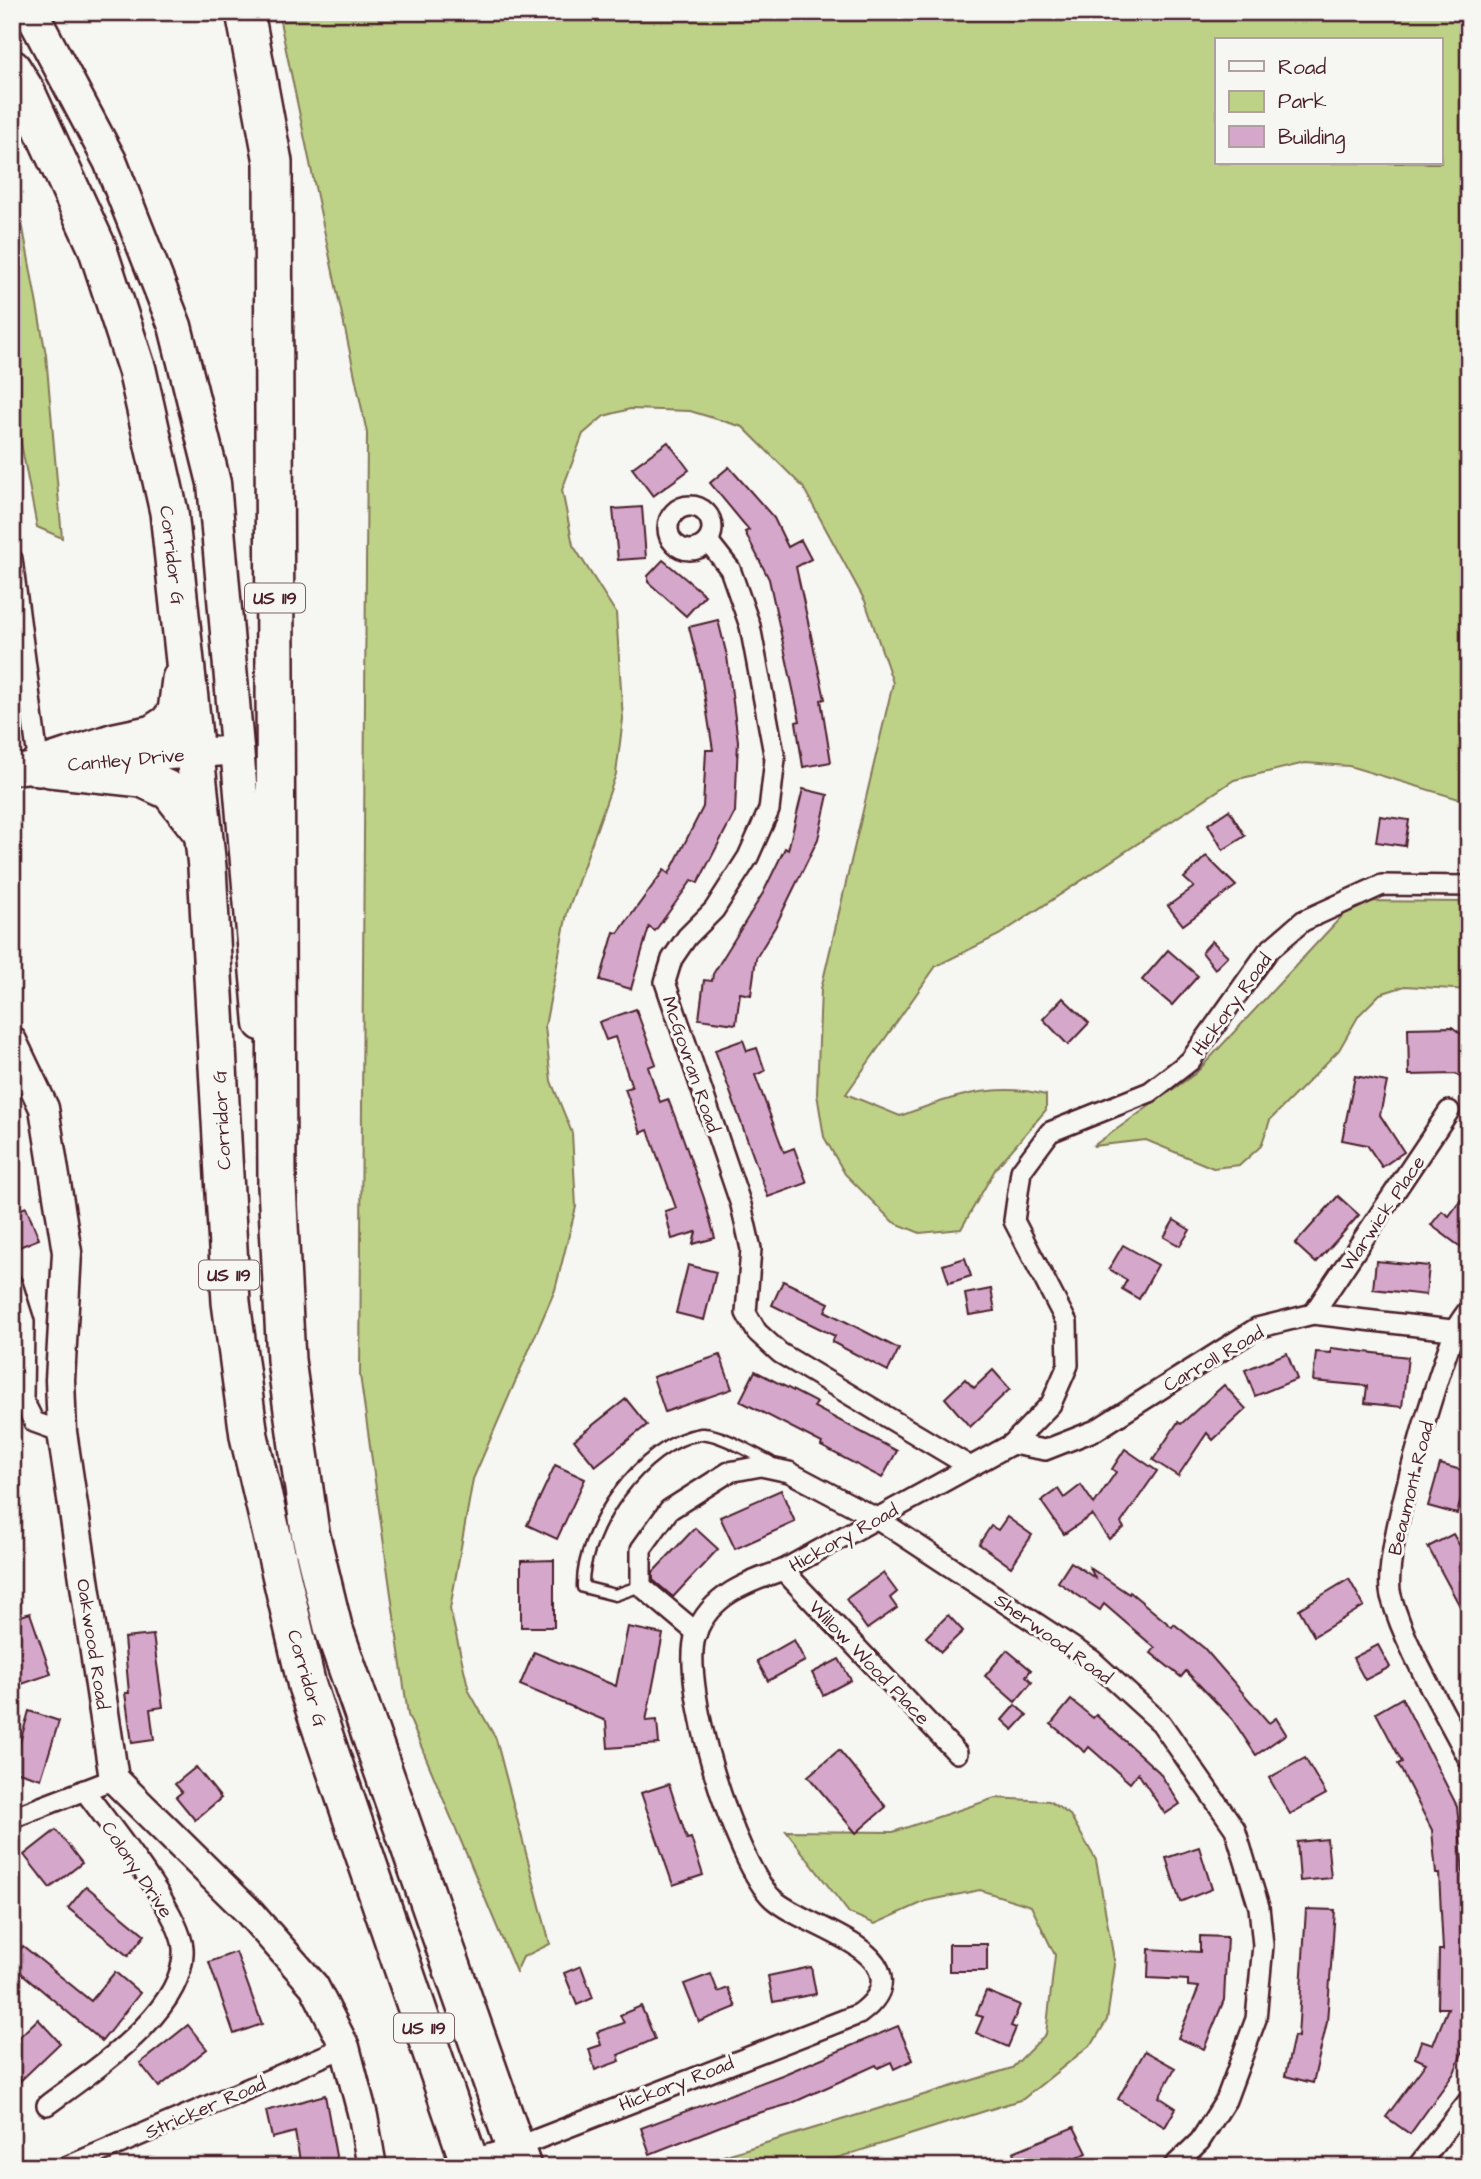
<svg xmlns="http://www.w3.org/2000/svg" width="1481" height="2179" font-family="'Architects Daughter',sans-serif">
<rect width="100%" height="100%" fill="#f6f6f2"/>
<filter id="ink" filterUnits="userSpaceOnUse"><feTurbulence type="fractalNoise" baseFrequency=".0143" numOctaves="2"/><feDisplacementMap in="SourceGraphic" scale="14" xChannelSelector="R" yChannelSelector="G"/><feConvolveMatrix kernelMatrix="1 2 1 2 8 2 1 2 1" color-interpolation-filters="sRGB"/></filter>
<g filter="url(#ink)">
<g fill="#bed287" stroke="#847859" stroke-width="2" fill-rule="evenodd">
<path d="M278,12H1469V802L1349,766L1305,763L1234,780L999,935L936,966L846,1094L900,1116C948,1098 994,1081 1046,1095V1110L996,1168L961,1229L920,1233L893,1222L845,1174L824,1137L817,1094L821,989L893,683L865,601L803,487L743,427L690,411L630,409L604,416L583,434L562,490L573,545L616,613L623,719L616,774L567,913L545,1026L551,1081L572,1133L576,1207L555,1290L473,1479L450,1609L469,1691L496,1739L550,1944L523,1957L516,1972L408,1715L360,1375L367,433ZM1217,40H1441V163H1217Z"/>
<polygon points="12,193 23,228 46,355 62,538 37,527 12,396"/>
<polygon points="1356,901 1469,902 1469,990 1405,986 1380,994 1359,1015 1339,1050 1270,1120 1261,1146 1240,1165 1213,1168 1146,1140 1093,1146 1196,1073"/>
<polygon points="995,1798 1049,1801 1070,1815 1096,1860 1115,1965 1107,2020 1093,2043 1023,2099 840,2157 792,2167 687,2167 1012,2068 1046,2034 1055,1955 1031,1906 980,1890 926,1901 875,1924 849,1913 786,1831 893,1832"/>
</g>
<g fill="#d5a7ca" stroke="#4a1f2b" stroke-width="2">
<polygon points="668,442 689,470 653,496 632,468"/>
<polygon points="729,467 774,518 788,547 801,540 811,559 796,567 825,699 821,700 831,762 803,767 796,722 800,721 769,579 745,532 749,530 710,483"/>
<polygon points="642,507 646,558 618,560 613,509"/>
<polygon points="663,560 705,595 686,616 648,582 648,576"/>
<polygon points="718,620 727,656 738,741 735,812 698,883 692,880 655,931 649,927 631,989 600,980 614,932 618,933 664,870 669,874 703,807 706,750 713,750 701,674 689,627"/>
<polygon points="803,789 828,795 818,839 775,927 756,958 751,995 740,993 736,1024 699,1019 704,980 712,981 713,974 763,893 785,848 788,850"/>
<polygon points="1229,810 1245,836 1223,850 1208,824"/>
<polygon points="1380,816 1409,820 1405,846 1376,842"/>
<polygon points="1206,856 1236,886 1183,925 1168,906 1194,887 1184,878"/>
<polygon points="1212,941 1228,956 1215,969 1202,952"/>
<polygon points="1168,950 1198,976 1172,1005 1142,980"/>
<polygon points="1063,998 1089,1023 1068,1045 1043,1019"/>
<polygon points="636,1009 656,1064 648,1067 660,1102 668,1099 682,1135 704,1198 715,1238 693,1244 696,1232 672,1239 665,1211 676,1208 648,1130 641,1133 625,1089 632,1087 615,1037 606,1040 599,1022"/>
<polygon points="1452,1027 1469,1040 1469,1084 1456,1074 1409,1075 1408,1028"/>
<polygon points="743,1040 747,1051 757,1048 765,1071 755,1075 784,1152 794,1148 807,1183 768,1197 715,1050"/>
<polygon points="1355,1076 1387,1082 1380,1115 1404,1152 1382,1167 1367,1145 1342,1140"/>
<polygon points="1469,1189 1469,1239 1462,1248 1431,1225 1442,1211 1449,1216"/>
<polygon points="1338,1196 1359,1215 1316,1263 1295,1244"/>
<polygon points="26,1207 39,1239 12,1250 12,1213"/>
<polygon points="1174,1220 1190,1230 1180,1246 1164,1237"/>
<polygon points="1123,1245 1158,1265 1139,1299 1122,1289 1127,1280 1109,1269"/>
<polygon points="965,1258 971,1276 949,1283 943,1265"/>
<polygon points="1376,1261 1429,1266 1426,1295 1373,1289"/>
<polygon points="688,1265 716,1272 704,1320 676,1313"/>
<polygon points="783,1281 829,1303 825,1311 899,1349 888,1371 832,1342 835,1336 772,1305"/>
<polygon points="991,1289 995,1311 969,1315 965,1294"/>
<polygon points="1331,1348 1408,1357 1402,1407 1365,1403 1367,1386 1313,1381 1316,1352 1331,1353"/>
<polygon points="1287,1353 1297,1379 1255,1396 1245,1370"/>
<polygon points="720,1355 732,1389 665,1412 653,1377"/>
<polygon points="993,1370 1010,1389 970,1427 945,1398 965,1379 974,1388"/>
<polygon points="755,1371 817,1403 814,1407 897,1451 882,1478 821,1446 822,1443 740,1401"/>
<polygon points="1224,1385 1246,1409 1213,1440 1207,1433 1178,1476 1153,1460 1178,1422 1181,1424"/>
<polygon points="626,1399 647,1425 595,1466 574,1440"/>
<polygon points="1125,1449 1157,1471 1121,1523 1124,1528 1109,1539 1092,1515 1064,1534 1041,1501 1058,1489 1064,1498 1081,1485 1094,1504 1116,1472 1112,1469"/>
<polygon points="1440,1464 1468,1472 1457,1514 1428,1506"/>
<polygon points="555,1465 585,1479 557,1539 527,1525"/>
<polygon points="781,1490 795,1522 735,1549 720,1517"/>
<polygon points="1007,1517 1032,1535 1011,1567 979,1544 991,1526 998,1530"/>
<polygon points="695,1528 718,1549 673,1597 653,1580 653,1572"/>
<polygon points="1453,1534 1469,1562 1469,1623 1428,1547"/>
<polygon points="554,1560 554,1627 521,1627 521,1561"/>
<polygon points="1071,1562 1095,1578 1090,1568 1129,1594 1130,1592 1172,1627 1174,1624 1204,1648 1269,1723 1276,1718 1286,1734 1256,1755 1232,1719 1186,1671 1181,1677 1151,1653 1155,1648 1104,1604 1100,1610 1058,1582"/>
<polygon points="883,1573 897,1592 890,1598 897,1608 867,1629 846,1599"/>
<polygon points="1349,1579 1364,1606 1314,1636 1299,1609"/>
<polygon points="30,1613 51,1674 19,1685 12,1665 12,1619"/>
<polygon points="948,1615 963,1631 941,1652 926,1637"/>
<polygon points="628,1627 663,1634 646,1721 657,1720 659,1744 608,1748 606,1721 520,1685 534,1652 616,1686"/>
<polygon points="153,1635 163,1707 150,1709 154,1740 132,1743 125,1693 129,1693 124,1638"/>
<polygon points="794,1640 805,1661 768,1681 757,1661"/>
<polygon points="1378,1645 1390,1667 1365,1680 1353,1658"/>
<polygon points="1007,1650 1031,1670 1026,1676 1032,1682 1015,1702 985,1676"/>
<polygon points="839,1659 851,1680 823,1695 812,1673"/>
<polygon points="1402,1698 1457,1806 1469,1938 1469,2035 1454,2073 1410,2134 1386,2117 1426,2063 1415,2058 1421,2041 1433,2045 1448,2008 1438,2008 1439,1950 1443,1950 1439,1874 1436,1874 1432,1830 1398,1764 1402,1762 1376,1713"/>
<polygon points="1071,1700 1093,1718 1096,1715 1159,1772 1180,1804 1165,1814 1138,1773 1130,1783 1089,1747 1085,1752 1051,1724"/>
<polygon points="1015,1705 1027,1715 1013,1730 1002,1720"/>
<polygon points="29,1711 59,1721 41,1779 12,1770"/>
<polygon points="839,1750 886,1807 856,1833 808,1776"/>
<polygon points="1305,1758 1326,1794 1290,1814 1269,1778"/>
<polygon points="196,1767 221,1798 195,1820 176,1797 182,1792 175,1784"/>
<polygon points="669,1784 687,1839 691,1838 703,1875 673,1885 641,1793"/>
<polygon points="56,1830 82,1863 50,1888 24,1855"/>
<polygon points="1327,1839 1331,1878 1300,1881 1297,1842"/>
<polygon points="1199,1847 1212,1889 1180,1902 1166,1858"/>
<polygon points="86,1886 145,1935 128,1956 68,1908"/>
<polygon points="1306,1909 1335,1910 1327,2022 1313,2083 1285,2076 1294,2036 1298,2037"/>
<polygon points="1200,1936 1227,1937 1224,2000 1204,2049 1178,2038 1199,1987 1188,1986 1188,1980 1148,1978 1149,1949 1200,1952"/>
<rect x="949" y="1944" width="38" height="27"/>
<polygon points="23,1946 91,2001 115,1972 140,1993 102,2041 12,1965 12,1959"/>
<polygon points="236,1952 262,2024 234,2034 209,1962"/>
<polygon points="581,1966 593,1998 577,2005 564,1973"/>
<polygon points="811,1967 816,1994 773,2002 768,1976"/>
<polygon points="711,1974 718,1992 728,1988 736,2007 699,2022 684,1984"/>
<polygon points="986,1991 1020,2005 1011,2026 1016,2028 1008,2047 976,2033 983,2017 976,2015"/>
<polygon points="641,2006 655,2039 618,2055 620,2061 595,2070 589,2049 601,2045 597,2032 624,2023 620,2015"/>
<polygon points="38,2019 60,2043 12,2089 12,2044"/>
<polygon points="188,2025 207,2049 159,2087 140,2063"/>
<polygon points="898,2026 913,2060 894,2069 891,2062 878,2068 876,2065 790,2104 741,2118 650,2154 641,2128 782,2075"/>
<polygon points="1145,2051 1175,2068 1159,2097 1176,2108 1165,2127 1118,2099"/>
<polygon points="325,2095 338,2167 301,2167 295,2132 272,2138 266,2111"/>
<polygon points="1074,2127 1087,2153 1059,2167 1019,2167 1013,2152"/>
</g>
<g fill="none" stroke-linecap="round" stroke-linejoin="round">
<defs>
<path id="lane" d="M641,1586L615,1595L583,1587C581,1531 642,1442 701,1434C718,1432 754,1454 770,1462"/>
<g id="street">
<circle cx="690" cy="528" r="22"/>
<polyline points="708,541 730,569 750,626 775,759 769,810 748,857 714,910 687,937 672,959 665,982 741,1205 751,1249 746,1313 757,1332 780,1353 969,1466"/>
<polyline points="12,559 39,767"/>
<polyline points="12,1284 24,1322 23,1400 34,1422 62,1432"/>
<path d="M1469,1309C1464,1316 1458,1323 1455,1331C1437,1376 1380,1556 1391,1596C1405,1648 1444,1710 1469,1760"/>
<polyline points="1313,1314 1449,1111"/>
<polyline points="1012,1444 1045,1450 1096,1430 1257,1328 1313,1314 1469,1332"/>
<polyline points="783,1570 957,1753"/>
<polyline points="697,1633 641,1586 641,1549 669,1510 729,1472 761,1466 789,1472 878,1519 1092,1660 1161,1723 1235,1829 1259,1907 1263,1945 1256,2019 1226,2100 1200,2141 1173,2167"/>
<polyline points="12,1818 114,1779"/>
<path d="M47,2105C91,2072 187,2011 183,1948C180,1911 108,1823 84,1790"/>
<path d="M469,2160L517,2147L859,2014C873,2004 887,1989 879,1970C866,1939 799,1922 773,1899C735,1864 679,1683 696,1634C710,1595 748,1582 783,1570L1012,1444L1051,1404L1068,1365L1067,1323L1014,1221L1021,1171L1050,1132L1150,1092L1190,1061L1268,951L1303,921L1382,885L1469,886"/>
<polyline points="66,2167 345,2047"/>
<polyline points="1417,2167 1469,2100"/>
</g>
<g id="secondary">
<polyline points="99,760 239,750"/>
<polyline points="12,770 58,765"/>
<polyline points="12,1041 44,1108 67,1252 60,1380 62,1432 114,1779 248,1911 314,1986 345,2047 363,2116 372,2167"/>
</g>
<polyline id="primary" points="31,12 110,161 175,326 214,483 261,1024"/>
<g id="highway">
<polyline points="245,12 273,162 277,1186 286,1360 310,1532 333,1627 522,2167"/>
<polyline points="12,69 26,92 97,247 137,370 169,512 207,867 231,1302 249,1436 307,1686 471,2167"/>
<polyline points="39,767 115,742 153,734 168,724 177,712 181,679"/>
<polyline points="50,768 142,778 170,791 203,833"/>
</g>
</defs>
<use href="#lane" stroke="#4a1f2b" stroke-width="15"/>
<use href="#street" stroke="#4a1f2b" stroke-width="24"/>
<use href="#secondary" stroke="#4a1f2b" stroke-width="33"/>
<use href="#primary" stroke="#4a1f2b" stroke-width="37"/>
<use href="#highway" stroke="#4a1f2b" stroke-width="42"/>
<use href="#lane" stroke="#f6f6f2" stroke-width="10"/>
<use href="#street" stroke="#f6f6f2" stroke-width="19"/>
<use href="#secondary" stroke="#f6f6f2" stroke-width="28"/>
<use href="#primary" stroke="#f6f6f2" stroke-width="32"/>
<use href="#highway" stroke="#f6f6f2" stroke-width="37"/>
</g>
</g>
<g text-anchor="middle" stroke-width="6" stroke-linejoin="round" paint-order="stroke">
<g fill="#f6f6f2" stroke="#7e6067" stroke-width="2">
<rect x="245" y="583.5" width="60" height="29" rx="5"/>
<rect x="199" y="1260.5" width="60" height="29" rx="5"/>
<rect x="394" y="2013.5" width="60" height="29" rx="5"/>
</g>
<g font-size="18" font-weight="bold" fill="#4a1f2b">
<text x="275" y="604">US 119</text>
<text x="229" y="1281">US 119</text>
<text x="424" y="2034">US 119</text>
</g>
<g font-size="19" fill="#4a1f2b" stroke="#f6f6f2">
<text transform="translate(173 555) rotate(83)" y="7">Corridor G</text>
<text transform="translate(126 759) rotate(-5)" y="7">Cantley Drive</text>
<text transform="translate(1231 1004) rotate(-54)" y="7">Hickory Road</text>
<text transform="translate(692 1064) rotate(71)" y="7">McGovran Road</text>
<text transform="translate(221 1120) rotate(-93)" y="7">Corridor G</text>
<text transform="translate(1382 1213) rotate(-56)" y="7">Warwick Place</text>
<text transform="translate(1213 1358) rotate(-30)" y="7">Carroll Road</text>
<text transform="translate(1410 1488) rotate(-76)" y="7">Beaumont Road</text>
<text transform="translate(843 1537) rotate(-29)" y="7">Hickory Road</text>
<text transform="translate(1054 1638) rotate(36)" y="7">Sherwood Road</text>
<text transform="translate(94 1644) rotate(81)" y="7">Oakwood Road</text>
<text transform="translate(870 1662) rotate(46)" y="7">Willow Wood Place</text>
<text transform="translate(308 1678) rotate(74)" y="7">Corridor G</text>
<text transform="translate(138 1869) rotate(56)" y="7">Colony Drive</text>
<text transform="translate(676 2083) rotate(-21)" y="7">Hickory Road</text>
<text transform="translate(205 2107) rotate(-23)" y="7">Stricker Road</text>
</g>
</g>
<rect width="1481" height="2179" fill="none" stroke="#f6f6f2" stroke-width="42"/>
<rect x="21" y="21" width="1439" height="2137" fill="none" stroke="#4a1f2b" stroke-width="2.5" filter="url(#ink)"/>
<rect x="1215" y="38" width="228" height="126" fill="#f6f6f2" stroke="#b1a0a2" stroke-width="2"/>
<rect x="1229" y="61" width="35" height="10" fill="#f6f6f2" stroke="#b1a0a2" stroke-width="2"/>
<text x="1278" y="74" font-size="21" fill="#4a1f2b">Road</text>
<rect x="1229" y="91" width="35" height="21" fill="#bed287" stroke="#b1a0a2" stroke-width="2"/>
<text x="1278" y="108" font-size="21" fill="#4a1f2b">Park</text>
<rect x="1229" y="126" width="35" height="21" fill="#d5a7ca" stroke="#b1a0a2" stroke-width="2"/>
<text x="1278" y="144" font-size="21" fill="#4a1f2b">Building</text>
</svg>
